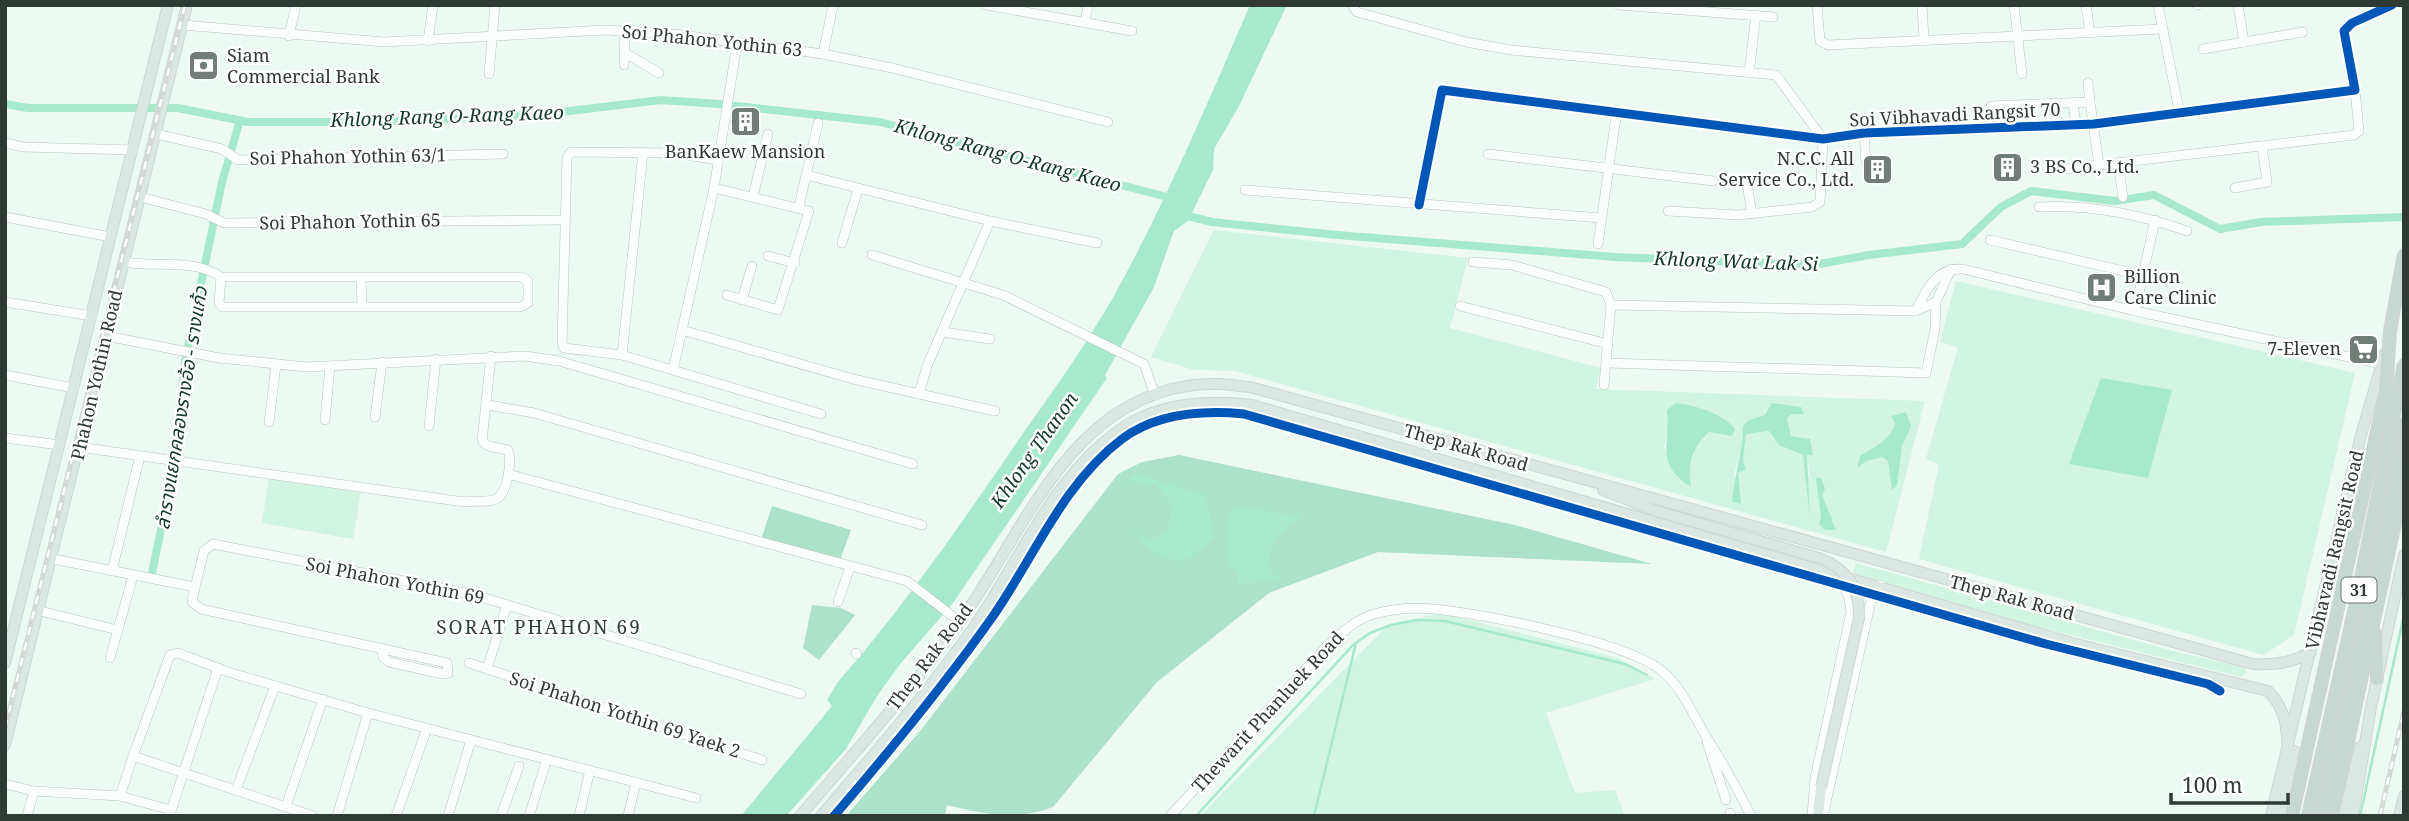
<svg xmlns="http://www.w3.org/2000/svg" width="2409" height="821" font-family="'Noto Serif','Noto Sans Thai',serif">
<rect width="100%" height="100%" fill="#edf9f3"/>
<g fill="#d1f4e3" fill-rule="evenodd">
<path d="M1214,230L1468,258L1450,328L1601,368L1596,389L1925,401L1886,552L1235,371L1194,370L1151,357ZM1676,403C1696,405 1722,413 1734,429L1732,436L1709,432C1691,449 1689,463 1690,487L1664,448L1669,424L1668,410ZM1801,407L1787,418L1791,436L1810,439L1813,455H1807L1811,485L1803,455L1779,445L1769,431L1746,434L1743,461L1746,469L1738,472L1740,504L1734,474L1743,445V426L1750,420ZM1898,414L1908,433L1902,447L1892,489L1888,461L1882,456L1866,461L1867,451C1880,447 1890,436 1895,424L1891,416Z"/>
<polygon points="1956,281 2355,373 2294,635 2264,655 1919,559 1939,465 1926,459 1958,347 1940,342"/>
<polygon points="269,477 361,491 353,539 262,523"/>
<polygon points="1856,563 2177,652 2243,667 2247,672 2241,677 2037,627 1852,574"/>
<polygon points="1442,613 1618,658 1655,679 1546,713 1575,793 1615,790 1625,816 1200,816 1389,624"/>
</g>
<g fill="#ace1ca">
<path d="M1179,455L1515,525L1652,564L1378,552L1269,593L1157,682L1053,807C1017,821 983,814 947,805L945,816H846L921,730L1118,474L1142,462Z"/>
<polygon points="772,506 851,530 840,560 761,540"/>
<polygon points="812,605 841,608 855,615 819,660 803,648"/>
</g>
<g fill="#a7e9cc">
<path d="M1250,5H1287L1239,106L1214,149L1213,170L1188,221L1174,231L1154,287L1105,375L1107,378L953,603L901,663L877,696L846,749L786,816H741L832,706L827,700L837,683C902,609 959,527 1015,445C1050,395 1085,347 1115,294C1166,202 1208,102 1250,5Z"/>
<polygon points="2101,378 2172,390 2148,478 2069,464"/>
<path d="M1676,403C1695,405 1722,413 1735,429L1732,436L1709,432C1691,449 1688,463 1691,487C1654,463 1671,445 1667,410Z"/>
<path d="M1772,403L1801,407L1804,414H1792L1787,418L1791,436L1810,439L1813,455H1807L1810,518L1803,455L1779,445L1769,431L1746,434L1743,461L1746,469L1738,473L1741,504L1732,502C1734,476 1743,452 1743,426L1749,420L1765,415Z"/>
<path d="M1906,412L1911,426L1902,447L1897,485L1892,490L1888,461L1882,457L1866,461L1857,468L1860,456C1875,446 1888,442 1895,424L1891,416Z"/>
<polygon points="1133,473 1206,495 1214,538 1190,558 1177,562 1148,550 1131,532 1151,540 1167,530 1172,506 1155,484 1131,481 1124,484"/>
<polygon points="1816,478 1821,478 1825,489 1822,495 1836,530 1825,530 1819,524 1821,517"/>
<path d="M1235,507L1302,516C1280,530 1268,543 1269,570L1282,580L1238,584L1236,572L1229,565L1228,521Z"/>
</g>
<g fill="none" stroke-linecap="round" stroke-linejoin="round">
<g stroke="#a7e9cc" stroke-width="2.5">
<polyline points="1196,816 1353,645 1370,633 1391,625 1417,620 1445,621 1625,664 1647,675"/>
<polyline points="1314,816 1356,643"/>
<polyline points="2360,816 2404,615"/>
</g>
<g stroke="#a7e9cc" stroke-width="8">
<polyline points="5,104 28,108 178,108 248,122 378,122 536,115 661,100 719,104 880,122 1171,198"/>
<polyline points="1180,214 1212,222 1337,235 1615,257 1814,265 1869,255 1962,244 2001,207 2031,191 2115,201 2154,195 2220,229 2261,222 2404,217"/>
<polyline points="152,573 174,466 185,361 222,182 240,120"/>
</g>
<defs>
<g id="minor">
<polyline points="986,5 1132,31"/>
<polyline points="1352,5 1357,12 1466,42 1511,50 1776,75 1823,139 1820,202 1812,207 1738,215 1668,211"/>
<polyline points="1619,5 1773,17"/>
<polyline points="1817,5 1820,41 1828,45 2162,29"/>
<polyline points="1922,5 1924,38"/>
<polyline points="2014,5 2022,74"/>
<polyline points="2086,5 2090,33"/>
<polyline points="2158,5 2180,115"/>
<polyline points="2197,5 2198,5"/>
<polyline points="2238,5 2244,42"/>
<polyline points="1085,22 1088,5"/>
<polyline points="183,25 384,42 605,30 674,34 823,54 892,68 1108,122"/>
<polyline points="289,36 296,5"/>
<polyline points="428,41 433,5"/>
<polyline points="2203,49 2303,32"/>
<polyline points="625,53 659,73"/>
<polyline points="823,54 833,5"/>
<polyline points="624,65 625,31"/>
<polyline points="1749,73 1756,15"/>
<polyline points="489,74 495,5"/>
<polyline points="2088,83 2090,102"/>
<polyline points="2073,103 2076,125"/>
<polyline points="1991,106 2090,102 2099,165"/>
<polyline points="1864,133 1866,163"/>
<polyline points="156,134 222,149 238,160 503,154"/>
<polyline points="5,143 23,147 133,150"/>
<polyline points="1488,154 1713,181"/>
<polyline points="718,160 674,153 571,152 567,157 562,344 564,348 622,355 821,414"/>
<polyline points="2118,163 2123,197"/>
<polyline points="2065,169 2354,135 2359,131 2355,90"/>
<polyline points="806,175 990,221 1097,243"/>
<polyline points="1746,179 1752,213"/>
<polyline points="714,188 809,211 778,310 727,295"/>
<polyline points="2235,188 2267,182 2262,146"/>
<polyline points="1245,190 1601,218"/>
<polyline points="753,196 768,134"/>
<polyline points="140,197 206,214 224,223 564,220"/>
<polyline points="1419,205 1442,90 1823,139 1864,133 2094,124 2355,90 2344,31 2352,23 2392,5"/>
<polyline points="799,206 818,123"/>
<path d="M2039,207C2088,204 2141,215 2187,231"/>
<polyline points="5,217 111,237"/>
<polyline points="1990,240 2141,275"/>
<polyline points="842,243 858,189"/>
<polyline points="1598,244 1617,110"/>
<polyline points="872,255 1003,295 1144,364 1155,395"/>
<polyline points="768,256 795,263"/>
<path d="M124,262C155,268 194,258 221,277H521L528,281V303L520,307H222L219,303L221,277"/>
<polyline points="1473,262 1512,265 1606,292 1611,305 1604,385"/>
<polyline points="361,278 362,305"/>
<polyline points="742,300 752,266"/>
<polyline points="5,302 92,316"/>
<polyline points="1611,305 1916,311 1936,302 1951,269"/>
<polyline points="1460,306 1608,344"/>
<path d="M1916,311C1926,289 1937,267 1963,269L2135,311L2382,364"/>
<polyline points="2135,311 2155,220"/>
<polyline points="682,330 853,379 995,411"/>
<polyline points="943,332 990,339"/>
<polyline points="106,336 219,358 306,367 525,356 559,361 913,464"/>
<polyline points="622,355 643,153"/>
<polyline points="1608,363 1926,373 1935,329 1936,302"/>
<polyline points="673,370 714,188 737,44"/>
<polyline points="5,375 74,388"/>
<polyline points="919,394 927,366 990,221"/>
<polyline points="488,405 534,413 922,525"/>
<polyline points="375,417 382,362"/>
<polyline points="325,420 330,366"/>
<polyline points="269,422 276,364"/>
<polyline points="429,426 436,359"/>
<polyline points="5,438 60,445"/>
<path d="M79,447L464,502C473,500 491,503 498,498C508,490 512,461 508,450L488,446L482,441L491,356"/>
<polyline points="508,474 907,581 960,622"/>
<polyline points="53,559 195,587 204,551 213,544 471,594 801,694"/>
<polyline points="112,571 140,456"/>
<polyline points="195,587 192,602 201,609 447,663 448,673 443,674 389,662 383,657 382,648"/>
<polyline points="838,602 850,567"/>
<polyline points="40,611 118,630"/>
<polyline points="856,653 857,654"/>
<polyline points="110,658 133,576"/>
<polyline points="469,663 762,760"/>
<polyline points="487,669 507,605"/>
<polyline points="1707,742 1726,800"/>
<polyline points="133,756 170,655 178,653 228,672 368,713 696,798"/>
<polyline points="5,784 34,791 120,796 171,810"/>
<polyline points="236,790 275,686"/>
<polyline points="120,796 133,756 313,816"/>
<polyline points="286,806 323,699"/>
<polyline points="1730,813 1731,816"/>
<polyline points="170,814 218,668"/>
<polyline points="27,816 34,791"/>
<polyline points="337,816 368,713"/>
<polyline points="396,816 427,728"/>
<polyline points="448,816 471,740"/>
<polyline points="501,816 519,766"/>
<polyline points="529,816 547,759"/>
<polyline points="579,816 590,770"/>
<polyline points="628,816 636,782"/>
<path d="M1170,816L1326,647C1340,635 1355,619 1374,614C1395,608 1420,607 1443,610C1490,616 1628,642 1662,671C1682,688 1691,711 1704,733C1722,762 1736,785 1751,816"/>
<polyline points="1812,816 1815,778 1851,612 1849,597 1835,573"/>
<polyline points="1823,816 1871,601 1880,585"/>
</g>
<g id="major">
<polyline points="1603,490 1656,511"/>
<polyline points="5,663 168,5"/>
<polyline points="5,745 187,5"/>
<path d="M800,816C854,753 910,691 959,623C1026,531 1071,390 1207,384C1221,383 1236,386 1250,387L2253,664C2275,665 2292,663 2311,652"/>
<path d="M821,816C873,755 926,695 972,630C1019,563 1053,474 1124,427C1162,402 1209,400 1252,405L2072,643L2268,691C2286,709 2287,728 2288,752"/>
<polyline points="1818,816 1821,787"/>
<polyline points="2271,816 2361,435 2385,353"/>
<polyline points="2281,816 2295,751"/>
<polyline points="2344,816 2360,747"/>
<polyline points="2353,816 2371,707 2404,555"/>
<polyline points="2399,816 2404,796"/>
</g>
<g id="highway">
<polyline points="2376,634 2377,679"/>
<polyline points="2321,816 2371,596 2404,424"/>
<polyline points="2332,816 2404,481"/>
</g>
</defs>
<use href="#minor" stroke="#bac4bf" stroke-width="10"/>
<use href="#major" stroke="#cfd5d3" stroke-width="12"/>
<use href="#highway" stroke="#cfd5d3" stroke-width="14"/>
<use href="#minor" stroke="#fcfefd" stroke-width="9"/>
<use href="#major" stroke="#dbe7e3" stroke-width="10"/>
<use href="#highway" stroke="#c5d8d1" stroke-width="12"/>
<defs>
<g id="rail">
<polyline points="5,728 185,5"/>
<polyline points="2380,816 2404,711"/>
</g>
</defs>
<use href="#rail" stroke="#d4d9d6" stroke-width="5"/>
<use href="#rail" stroke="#fff" stroke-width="2.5" stroke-dasharray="8" stroke-linecap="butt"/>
<defs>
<path id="major-bridge" d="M1656,511L1822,559C1848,570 1860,590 1859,618L1821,787"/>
<g id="highway-bridge">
<polyline points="2292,816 2386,391 2390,331 2404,254"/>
<polyline points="2308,816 2357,598 2404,364"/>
</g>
</defs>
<use href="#major-bridge" stroke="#cfd5d3" stroke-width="12" stroke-linecap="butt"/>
<use href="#highway-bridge" stroke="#cfd5d3" stroke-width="14" stroke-linecap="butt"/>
<use href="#major-bridge" stroke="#dbe7e3" stroke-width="10"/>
<use href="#highway-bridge" stroke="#c5d8d1" stroke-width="12"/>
<defs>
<g id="cycleway">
<polyline points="1419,205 1442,90 1823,139 1864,133 2094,124 2355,90 2344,31 2352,23 2392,5"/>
<path d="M834,816C889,752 942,688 991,619C1033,560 1062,484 1122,439C1157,413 1202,410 1244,414L2046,644L2208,684L2220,691"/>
</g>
</defs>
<use href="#cycleway" stroke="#fff" stroke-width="13"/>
<use href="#cycleway" stroke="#0057b8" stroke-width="9"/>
</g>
<defs>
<symbol id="bank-square" viewBox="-11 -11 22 22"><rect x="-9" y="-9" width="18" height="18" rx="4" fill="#727d78" stroke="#fff"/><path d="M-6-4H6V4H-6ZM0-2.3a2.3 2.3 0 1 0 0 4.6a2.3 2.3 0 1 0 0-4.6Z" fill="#fff"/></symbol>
<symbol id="building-square" viewBox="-11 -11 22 22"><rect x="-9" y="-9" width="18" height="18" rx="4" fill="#727d78" stroke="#fff"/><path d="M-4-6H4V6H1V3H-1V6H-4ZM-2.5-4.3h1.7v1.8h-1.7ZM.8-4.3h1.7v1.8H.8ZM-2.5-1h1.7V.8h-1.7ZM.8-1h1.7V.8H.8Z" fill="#fff"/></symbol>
<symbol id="hospital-square" viewBox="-11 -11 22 22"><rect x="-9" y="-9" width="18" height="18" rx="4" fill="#727d78" stroke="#fff"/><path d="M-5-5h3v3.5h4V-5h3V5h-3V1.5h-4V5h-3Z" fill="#fff"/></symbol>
<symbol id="supermarket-square" viewBox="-11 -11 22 22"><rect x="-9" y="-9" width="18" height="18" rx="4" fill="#727d78" stroke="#fff"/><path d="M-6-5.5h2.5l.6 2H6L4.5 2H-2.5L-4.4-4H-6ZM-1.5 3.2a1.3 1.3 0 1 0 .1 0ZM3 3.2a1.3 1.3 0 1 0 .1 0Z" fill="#fff"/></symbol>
</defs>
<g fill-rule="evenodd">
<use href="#bank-square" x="186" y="48" width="35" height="35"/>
<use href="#building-square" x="728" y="104" width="35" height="35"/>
<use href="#building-square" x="1990" y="150" width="35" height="35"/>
<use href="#building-square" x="1860" y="152" width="35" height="35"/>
<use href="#hospital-square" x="2084" y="270" width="35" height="35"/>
<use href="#supermarket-square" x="2346" y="332" width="35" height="35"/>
</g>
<g text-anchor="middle" stroke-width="5" stroke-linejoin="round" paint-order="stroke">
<rect fill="#fff" stroke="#6e7572" stroke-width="2" x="2341.5" y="577.5" width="35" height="25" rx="5"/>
<g font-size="16" font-weight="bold" fill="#303a35">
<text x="2359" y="596">31</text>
</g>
<g font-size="18" fill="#303a35" stroke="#fff">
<text transform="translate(712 41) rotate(6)" y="6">Soi Phahon Yothin 63</text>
<text transform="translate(1955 115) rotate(-3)" y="6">Soi Vibhavadi Rangsit 70</text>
<text transform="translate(348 157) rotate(-1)" y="6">Soi Phahon Yothin 63/1</text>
<text transform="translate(350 222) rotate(-1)" y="6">Soi Phahon Yothin 65</text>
<text transform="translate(97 375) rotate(-77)" y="6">Phahon Yothin Road</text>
<text transform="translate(1466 448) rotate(16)" y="6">Thep Rak Road</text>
<text transform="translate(2335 550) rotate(-77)" y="6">Vibhavadi Rangsit Road</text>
<text transform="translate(395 581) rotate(11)" y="6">Soi Phahon Yothin 69</text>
<text transform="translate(2012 598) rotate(15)" y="6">Thep Rak Road</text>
<text transform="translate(930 657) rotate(-53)" y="6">Thep Rak Road</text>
<text transform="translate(1268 712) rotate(-47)" y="6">Thewarit Phanluek Road</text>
<text transform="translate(625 715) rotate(18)" y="6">Soi Phahon Yothin 69 Yaek 2</text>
</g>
<g font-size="18" fill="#303a35" stroke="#fff" text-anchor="start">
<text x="227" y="62">Siam<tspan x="227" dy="21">Commercial Bank</tspan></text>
<text x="745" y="158" text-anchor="middle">BanKaew Mansion</text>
<text x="1854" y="165" text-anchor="end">N.C.C. All<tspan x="1854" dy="21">Service Co., Ltd.</tspan></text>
<text x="2030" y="173">3 BS Co., Ltd.</text>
<text x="2124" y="283">Billion<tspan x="2124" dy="21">Care Clinic</tspan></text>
<text x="2341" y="355" text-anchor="end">7-Eleven</text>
</g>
<g font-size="19" font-style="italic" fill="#123a2b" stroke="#fff">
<text transform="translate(447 116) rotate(-2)" y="7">Khlong Rang O-Rang Kaeo</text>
<text transform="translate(1008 155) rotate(15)" y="7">Khlong Rang O-Rang Kaeo</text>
<text transform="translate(1736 261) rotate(2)" y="7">Khlong Wat Lak Si</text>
<text transform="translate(181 408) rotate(-81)" y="7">ลำรางแยกคลองรางอ้อ - รางแก้ว</text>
<text transform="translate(1034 450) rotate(-55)" y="7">Khlong Thanon</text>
</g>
<g font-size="19" letter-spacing="2" fill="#2d4138" stroke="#fff">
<text x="539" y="634">SORAT PHAHON 69</text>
</g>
</g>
<rect width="2409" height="821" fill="none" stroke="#303a35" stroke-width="14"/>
<path d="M2171 793v10h117v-10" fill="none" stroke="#303a35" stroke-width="3.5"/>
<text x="2182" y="793" font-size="21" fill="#303a35" stroke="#ffffff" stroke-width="5" paint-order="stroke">100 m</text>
</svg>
